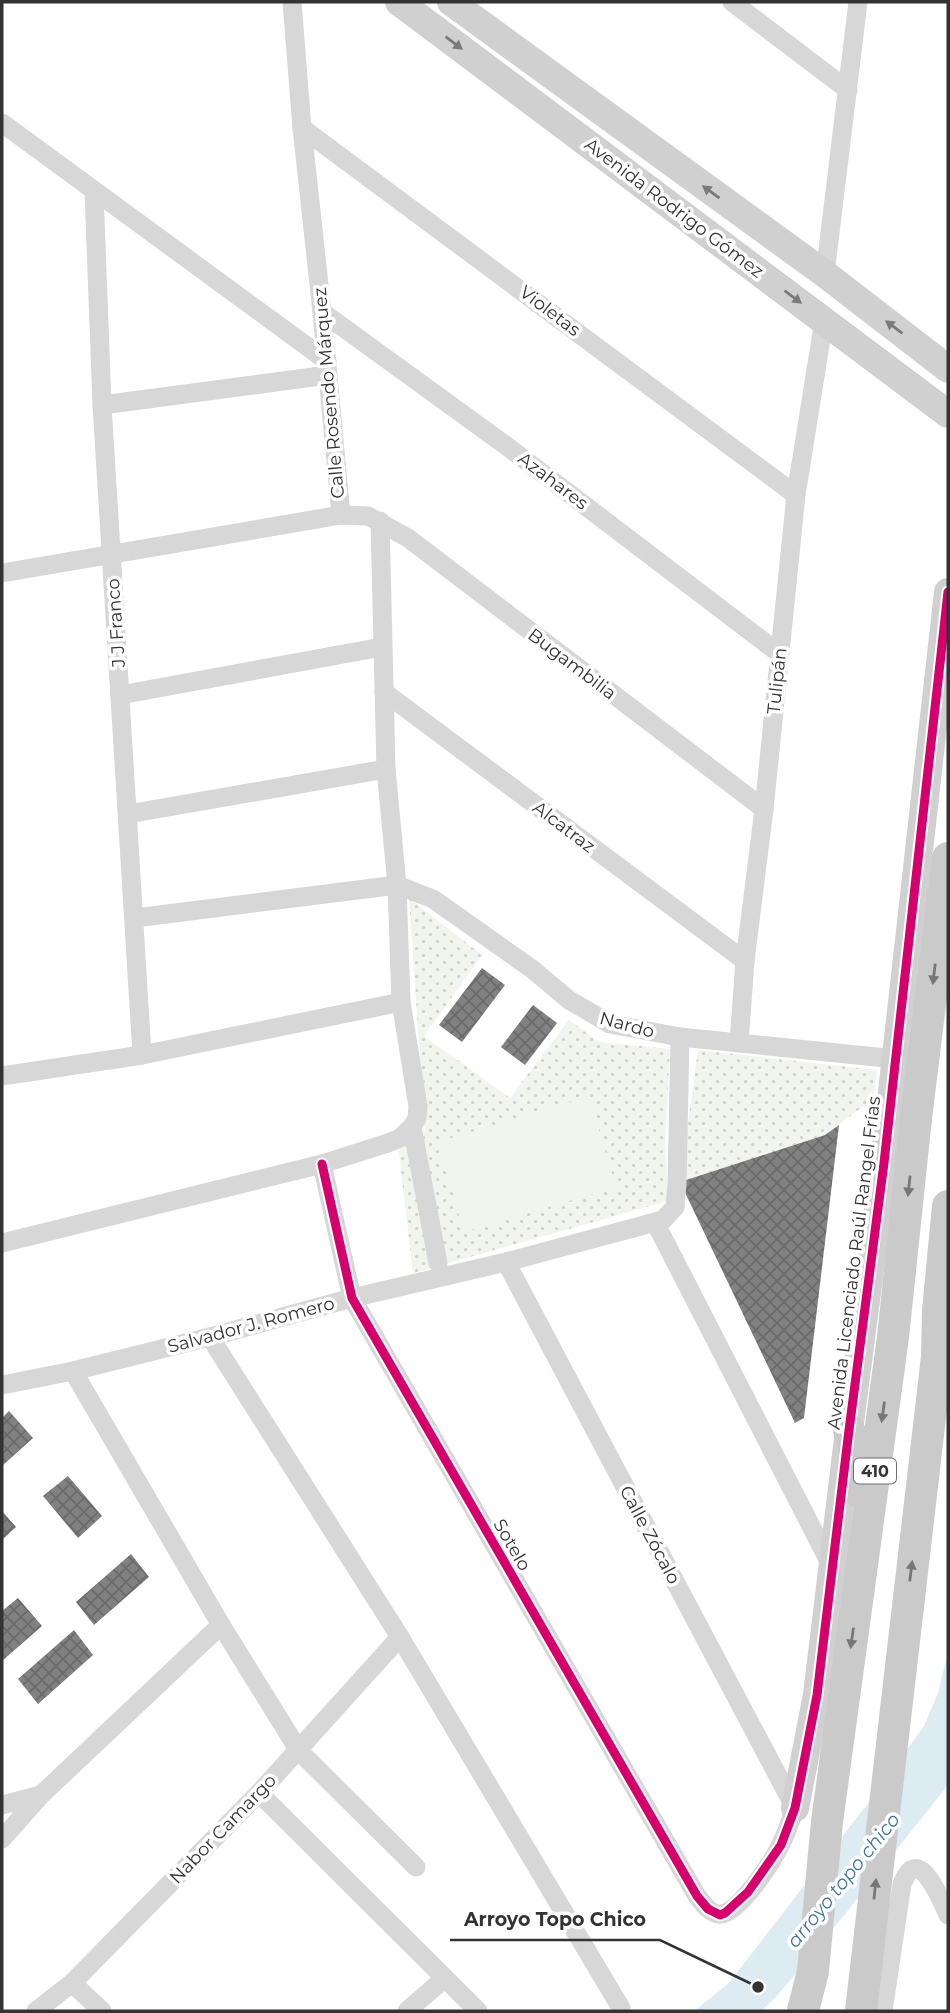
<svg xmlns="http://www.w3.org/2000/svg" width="950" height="2013" font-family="Montserrat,sans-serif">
<defs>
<pattern id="grass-dots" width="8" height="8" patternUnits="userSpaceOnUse" patternTransform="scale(1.75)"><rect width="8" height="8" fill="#f1f5ed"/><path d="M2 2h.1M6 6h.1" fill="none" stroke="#cfd2cc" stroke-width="1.8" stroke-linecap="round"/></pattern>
<pattern id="building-cross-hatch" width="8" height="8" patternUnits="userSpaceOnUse" patternTransform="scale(1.75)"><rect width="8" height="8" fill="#818181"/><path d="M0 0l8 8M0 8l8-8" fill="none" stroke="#6a6a6a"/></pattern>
</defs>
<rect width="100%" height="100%" fill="#fff"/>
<g fill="url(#grass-dots)">
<polygon points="409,898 482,955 424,1036 510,1098 569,1020 599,1042 670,1049 665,1140 668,1201 413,1273 398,1145 425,1131"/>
<polygon points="698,1050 877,1070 874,1098 825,1135 680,1182"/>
</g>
<polygon fill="#f1f5ed" points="589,1096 616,1187 464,1232 438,1142"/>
<polygon fill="#ddebf3" points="948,1652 948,1785 842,1918 776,1997 761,2011 694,2011 728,1984 872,1798 924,1726 938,1693"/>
<g fill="url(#building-cross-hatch)">
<polygon points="482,968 505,985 462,1042 439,1025"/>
<polygon points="533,1005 557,1023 525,1065 501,1047"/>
<polygon points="839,1125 804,1418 795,1423 680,1182 825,1135"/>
<polygon points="9,1411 33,1438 2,1466 2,1418"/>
<polygon points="68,1476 102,1516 78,1538 43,1496"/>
<polygon points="2,1511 16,1527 2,1540"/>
<polygon points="131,1554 149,1577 94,1625 76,1602"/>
<polygon points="18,1598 42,1626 2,1661 2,1611"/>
<polygon points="74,1630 93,1655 38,1704 18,1679"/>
</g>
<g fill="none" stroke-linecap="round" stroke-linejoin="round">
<g stroke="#d7d7d7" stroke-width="19">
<polyline points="292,2 302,128 322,312 341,515"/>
<polyline points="732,2 848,90"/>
<polyline points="2,123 327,361"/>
<polyline points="302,128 796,495"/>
<polyline points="94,191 102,405 142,1055"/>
<polyline points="825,274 858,2"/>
<polyline points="322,312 508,447 780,654"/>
<polyline points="102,405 328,375"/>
<polyline points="2,573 341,515 368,516 408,538 764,809"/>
<polyline points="384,692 745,961"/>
<polyline points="120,695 382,647"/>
<polyline points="128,814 386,769"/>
<polyline points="135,918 397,885 433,899 532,969 569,1000 610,1024 680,1037 896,1059"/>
<polyline points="739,1043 745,961 764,809 796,495 824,320"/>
<polyline points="2,1076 142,1055 401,1002"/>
<polyline points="412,1127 438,1263"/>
<path d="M322,1164L352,1298L697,1896C703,1904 712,1916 722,1914C741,1910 773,1861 781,1844C787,1832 791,1820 795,1808L506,1262"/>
<polyline points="656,1224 832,1567"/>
<polyline points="2,1243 322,1164 388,1143 400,1138 412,1127 417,1118 418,1106 401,1002 397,885 386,769 380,521"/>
<polyline points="210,1337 400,1637 621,2008"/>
<polyline points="73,1371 221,1625 299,1751 416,1867"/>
<polyline points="2,1385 73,1371 210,1337 352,1298 506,1262 663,1220 675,1207 677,1184 680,1037"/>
<polyline points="259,1793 478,2011"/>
<polyline points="2,1805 41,1795"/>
<polyline points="2,1839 41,1795 221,1625"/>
<polyline points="72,1983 102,2011"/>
<polyline points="36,2011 72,1983 259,1793 400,1637"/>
<polyline points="407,2011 445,1978"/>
<path d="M883,2011L902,1884C918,1841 941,1900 948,1915"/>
</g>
<g stroke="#d0d0d0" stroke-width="28">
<polyline points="399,2 948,414"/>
<polyline points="451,2 825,274 948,369"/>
<polyline points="795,1808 817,1695 849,1430 884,1163 948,592"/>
</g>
<g stroke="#cacaca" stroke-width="32">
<polyline points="849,1430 856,1452 857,1490"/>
<polyline points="803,2011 813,1971 827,1822 893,1337 916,1118 948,858"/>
<polyline points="861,2011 937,1357 938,1311 948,1206"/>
</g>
<defs>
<polyline id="cycleway" points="322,1164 352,1298 697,1896 708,1909 720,1915 725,1913 748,1892 781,1845 795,1808 817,1695 849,1430 884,1163 948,592"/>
</defs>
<use href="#cycleway" stroke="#fff" stroke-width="13"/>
<use href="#cycleway" stroke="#d6006c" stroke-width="9"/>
</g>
<defs><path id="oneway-solid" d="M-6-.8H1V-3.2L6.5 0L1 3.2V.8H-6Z" transform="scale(1.75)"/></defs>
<g fill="#7a7a7a">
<use href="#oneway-solid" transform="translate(454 43) rotate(37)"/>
<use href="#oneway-solid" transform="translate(711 192) rotate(-144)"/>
<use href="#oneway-solid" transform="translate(793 297) rotate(37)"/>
<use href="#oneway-solid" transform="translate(894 327) rotate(-143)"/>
</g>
<g fill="#777">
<use href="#oneway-solid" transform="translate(934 974) rotate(97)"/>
<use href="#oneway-solid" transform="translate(909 1186) rotate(96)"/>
<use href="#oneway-solid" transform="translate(883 1412) rotate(98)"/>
<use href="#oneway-solid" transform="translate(911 1571) rotate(-83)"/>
<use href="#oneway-solid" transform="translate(852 1638) rotate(98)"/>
<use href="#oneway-solid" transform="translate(875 1889) rotate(-84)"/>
</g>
<g text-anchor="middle" stroke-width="7" stroke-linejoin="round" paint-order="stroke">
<rect fill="#fff" stroke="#707070" stroke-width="2" x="854" y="1458.5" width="42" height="25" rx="5"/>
<g font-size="16" font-weight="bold" fill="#333">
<text x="875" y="1477">410</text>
</g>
<g font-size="18" fill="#333" stroke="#fff">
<text transform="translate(674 208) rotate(37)" y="6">Avenida Rodrigo Gómez</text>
<text transform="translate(550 311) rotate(37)" y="6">Violetas</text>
<text transform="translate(329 393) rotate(-95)" y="6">Calle Rosendo Márquez</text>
<text transform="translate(553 481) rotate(37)" y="6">Azahares</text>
<text transform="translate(116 623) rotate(-94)" y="6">J J Franco</text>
<text transform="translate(572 664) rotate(37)" y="6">Bugambilia</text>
<text transform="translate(777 681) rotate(-84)" y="6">Tulipán</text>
<text transform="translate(564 827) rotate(37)" y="6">Alcatraz</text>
<text transform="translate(627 1025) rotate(15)" y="6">Nardo</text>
<text transform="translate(854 1263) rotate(-83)" y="6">Avenida Licenciado Raúl Rangel Frías</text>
<text transform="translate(251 1325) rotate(-15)" y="6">Salvador J. Romero</text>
<text transform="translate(650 1535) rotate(62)" y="6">Calle Zócalo</text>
<text transform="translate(512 1545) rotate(60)" y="6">Sotelo</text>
<text transform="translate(223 1829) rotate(-46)" y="6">Nabor Camargo</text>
</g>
<g font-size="19" font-style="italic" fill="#3f7597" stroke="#fff">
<text transform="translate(843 1880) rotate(-51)" y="7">arroyo topo chico</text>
</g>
</g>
<path fill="none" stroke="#333" stroke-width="2.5" d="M758 1987L660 1940H450"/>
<circle fill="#333" stroke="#fff" stroke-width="2.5" cx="758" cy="1987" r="7"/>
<g font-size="19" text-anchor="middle" font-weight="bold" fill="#333" stroke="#fff" stroke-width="7" stroke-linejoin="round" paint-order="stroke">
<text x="555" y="1926">Arroyo Topo Chico</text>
</g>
<rect width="950" height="2013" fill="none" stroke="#333333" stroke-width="7"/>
</svg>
